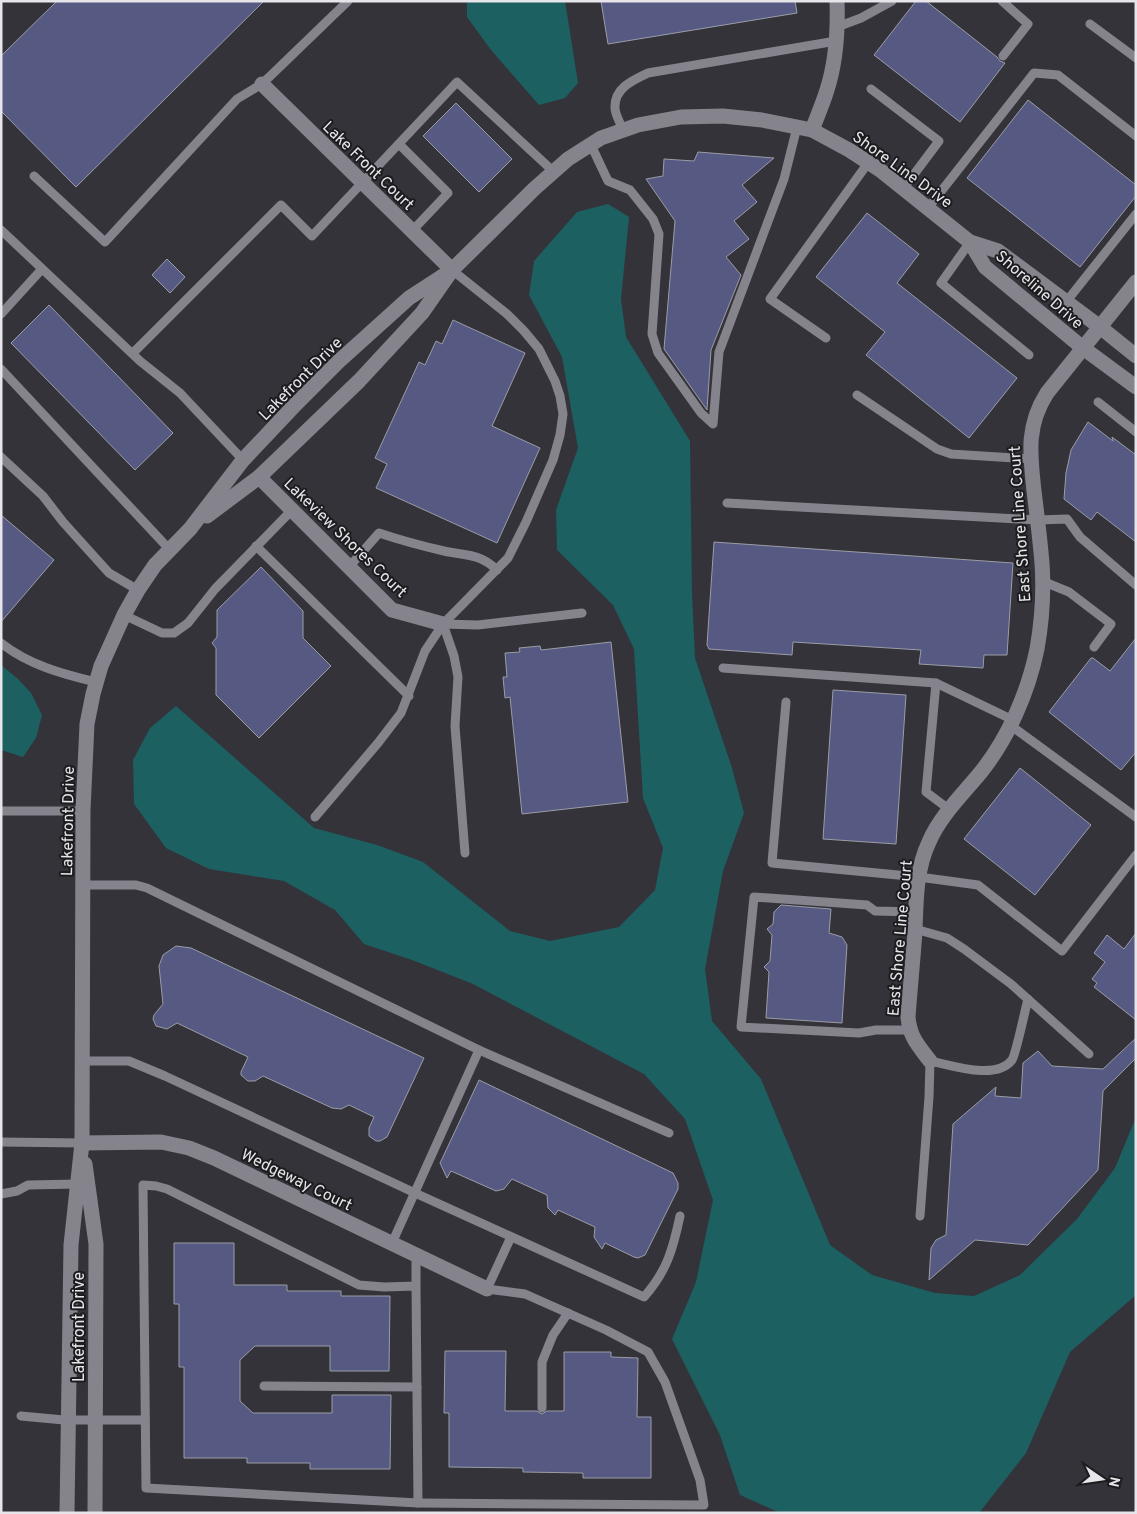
<svg xmlns="http://www.w3.org/2000/svg" width="1137" height="1514" font-family="Overpass,sans-serif">
<rect width="100%" height="100%" fill="#34333a"/>
<g fill="#1c6062">
<polygon points="467,1 565,1 578,83 565,98 539,105 491,50 467,17"/>
<polygon points="608,204 629,217 621,299 626,337 690,441 692,593 695,658 732,768 744,813 723,871 705,969 712,1021 761,1079 830,1245 872,1275 935,1293 974,1296 1020,1275 1077,1219 1115,1168 1136,1117 1136,1295 1070,1352 1026,1453 979,1513 787,1513 778,1512 740,1495 720,1435 672,1339 696,1282 713,1200 685,1119 644,1074 473,984 412,960 364,944 335,910 284,881 209,869 166,848 134,804 133,760 150,728 176,706 314,828 377,845 423,862 510,931 550,941 619,927 655,890 663,848 643,798 634,649 613,605 557,550 556,510 578,448 562,357 529,295 534,261 577,212"/>
<polygon points="1,665 18,679 31,693 42,715 36,738 23,757 1,750"/>
</g>
<g fill="#565982" stroke="#9b9da6">
<polygon points="57,1 264,1 76,187 1,111 1,56"/>
<polygon points="601,1 795,1 797,13 608,44"/>
<polygon points="916,1 926,1 997,57 1000,61 1005,63 960,122 874,55"/>
<polygon points="1028,100 1136,185 1136,196 1080,267 967,178"/>
<polygon points="456,103 512,159 479,192 423,136"/>
<polygon points="698,152 774,158 742,185 757,202 734,221 749,239 726,257 741,275 711,350 707,410 664,349 675,221 646,179 663,176 664,159 694,161"/>
<polygon points="867,213 919,254 897,283 1017,378 969,438 866,355 885,332 816,277"/>
<polygon points="167,259 185,277 170,293 152,275"/>
<polygon points="49,305 173,433 135,470 11,343"/>
<polygon points="453,320 525,353 492,426 540,448 497,543 376,488 387,464 375,458 419,362 425,365 436,341 442,344"/>
<polygon points="1088,422 1113,441 1112,437 1136,455 1136,542 1097,512 1091,520 1064,499 1066,473 1071,450"/>
<polygon points="1,515 54,560 1,622"/>
<polygon points="714,542 1013,563 1007,655 984,655 983,668 919,664 921,650 793,642 792,655 709,649 707,645"/>
<polygon points="261,567 303,611 303,638 331,666 259,738 216,695 216,648 212,643 217,637 217,610"/>
<polygon points="1136,638 1136,752 1121,770 1049,712 1091,658 1093,658 1110,671"/>
<polygon points="611,642 628,802 522,814 510,697 505,698 503,677 507,677 505,653 520,652 519,648 540,646 541,650"/>
<polygon points="833,690 906,695 896,844 823,839"/>
<polygon points="1020,768 1091,825 1035,895 964,839"/>
<polygon points="781,905 831,909 829,933 842,937 847,945 842,1023 766,1018 769,972 764,967 770,961 772,935 767,929 773,924 774,912"/>
<polygon points="1136,933 1136,1020 1094,987 1097,983 1092,979 1105,962 1094,953 1107,935 1124,949"/>
<polygon points="176,946 191,948 424,1058 387,1137 380,1141 376,1141 369,1136 369,1128 374,1117 349,1105 341,1109 332,1108 263,1076 255,1081 248,1081 241,1075 241,1072 248,1057 177,1023 167,1029 156,1026 153,1019 154,1015 163,1004 159,966 163,955"/>
<polygon points="1136,1038 1136,1058 1103,1091 1098,1170 1028,1245 975,1240 929,1280 931,1248 936,1240 946,1235 953,1124 996,1087 995,1096 1021,1098 1023,1063 1038,1051 1052,1066 1103,1069"/>
<polygon points="479,1080 673,1173 678,1183 678,1189 645,1255 638,1258 634,1257 605,1243 602,1249 594,1237 595,1227 558,1210 555,1215 548,1208 547,1195 512,1179 504,1189 496,1191 451,1171 447,1178 440,1163 442,1159"/>
<polygon points="174,1243 234,1243 234,1285 287,1285 287,1291 341,1291 341,1296 390,1296 389,1371 330,1371 330,1346 255,1346 240,1360 240,1401 253,1413 332,1413 332,1395 391,1395 390,1469 310,1469 310,1463 247,1463 247,1458 184,1458 184,1367 179,1367 179,1304 174,1304"/>
<polygon points="445,1351 506,1351 505,1411 537,1411 542,1414 547,1411 564,1411 564,1352 611,1352 611,1357 638,1358 637,1417 651,1417 651,1478 583,1478 583,1473 523,1472 523,1468 449,1467 449,1413 444,1413"/>
</g>
<g fill="none" stroke-linecap="round" stroke-linejoin="round">
<g stroke="#85848c" stroke-width="9">
<polyline points="1002,1 1028,24 1003,56"/>
<polyline points="1090,24 1136,58"/>
<polyline points="837,27 861,18 892,1"/>
<polyline points="871,89 939,141 903,189"/>
<path d="M623,130C621,124 615,115 615,108C614,88 633,80 648,73L836,41"/>
<polyline points="399,144 448,193 412,231"/>
<polyline points="591,145 608,181 630,190 653,219 659,234 652,334 658,353 701,413 713,424 719,352 784,179 797,127"/>
<polyline points="34,176 105,242 237,99 262,84 348,1"/>
<polyline points="928,208 1034,73 1058,75 1136,136"/>
<polyline points="1,230 140,361 180,393 243,460"/>
<polyline points="970,242 941,283 1029,355"/>
<polyline points="1066,302 1136,214"/>
<polyline points="1,314 42,269"/>
<polyline points="826,338 770,299 868,163"/>
<polyline points="133,353 281,205 312,236 457,82 554,172"/>
<polyline points="1,369 170,550"/>
<polyline points="857,395 937,449 951,454 1031,459"/>
<polyline points="1098,402 1136,432"/>
<polyline points="1,457 43,496 63,522 109,573 138,590"/>
<polyline points="727,503 1038,520 1067,519 1080,537 1136,585"/>
<polyline points="256,546 409,696"/>
<path d="M349,567L379,533C400,540 422,546 444,551C466,556 480,553 497,570"/>
<polyline points="1042,581 1069,592 1111,624 1094,647"/>
<polyline points="124,615 162,633 174,633 188,623 215,589 292,510"/>
<polyline points="443,624 454,656 458,677 455,726 465,853"/>
<polyline points="443,624 478,625 582,613"/>
<path d="M1,643C29,665 62,674 96,682"/>
<polyline points="723,668 936,683 1013,720"/>
<polyline points="936,683 926,792 950,810"/>
<polyline points="786,702 772,863 919,877 978,885 1062,951 1136,855"/>
<polyline points="1010,725 1136,817"/>
<polyline points="1,811 83,811"/>
<polyline points="315,817 378,743 401,713 425,651 443,624 508,558 526,522 553,460 560,435 563,414 560,396 555,381 539,349 524,331 507,314 452,270"/>
<polyline points="83,885 136,885 147,888 479,1050 392,1243"/>
<polyline points="915,929 947,938 964,949 1011,984 1089,1054"/>
<polyline points="909,1030 876,1030 859,1033 741,1027 754,897 867,905 875,911 916,912"/>
<polyline points="479,1050 669,1133"/>
<path d="M82,1061H129L165,1076L415,1193L644,1297C667,1271 673,1249 680,1216"/>
<polyline points="1,1142 82,1143"/>
<polyline points="1,1194 17,1191 28,1185 77,1184"/>
<path d="M920,1216L929,1097L930,1061C951,1065 996,1081 1012,1060C1016,1054 1025,1010 1028,999"/>
<polyline points="416,1254 416,1286 418,1503 146,1488 143,1185 156,1186 167,1189 359,1285 384,1287 416,1286"/>
<polyline points="264,1386 417,1387"/>
<polyline points="542,1408 542,1362 553,1335 568,1313"/>
<polyline points="21,1416 64,1420 145,1420"/>
<polyline points="418,1503 704,1505 700,1480 665,1382 648,1352 606,1330 525,1294 487,1289 511,1237"/>
</g>
<g stroke="#85848c" stroke-width="15">
<polyline points="262,84 452,270"/>
<path d="M812,130C817,117 823,103 827,90C836,62 838,30 837,1"/>
<polyline points="259,477 392,610 443,624"/>
<path d="M930,1061C918,1045 910,1038 908,1017C910,989 913,960 915,931C916,901 916,869 929,842C940,816 963,794 981,772C1008,738 1028,693 1037,649C1042,621 1044,592 1042,563C1040,539 1037,515 1034,491C1030,454 1026,426 1047,393L1136,282"/>
<polyline points="82,1143 161,1142 189,1148 214,1158 487,1289"/>
</g>
<g stroke="#85848c" stroke-width="15">
<polyline points="970,242 985,267 1083,348 1136,387"/>
<polyline points="207,516 259,477 359,381 422,313 452,270 534,189 568,159 601,138 638,125 681,117 723,116 762,120 812,130 849,150 880,170 970,242 998,251 1100,327 1136,356"/>
<polyline points="85,1164 96,1244 95,1513"/>
<polyline points="67,1513 71,1245 82,1143 83,811 87,724 93,694 101,666 124,615 138,590 155,565 190,529 243,460 293,407 338,362 409,298 452,270"/>
</g>
</g>
<g text-anchor="middle" stroke-width="4" stroke-linejoin="round" paint-order="stroke">
<g font-size="16" fill="#e6e5ea" stroke="#1c1b1e">
<text transform="translate(369 165) rotate(44)" y="6">Lake Front Court</text>
<text transform="translate(903 169) rotate(36)" y="6">Shore Line Drive</text>
<text transform="translate(1040 289) rotate(41)" y="6">Shoreline Drive</text>
<text transform="translate(300 378) rotate(-45)" y="6">Lakefront Drive</text>
<text transform="translate(1019 524) rotate(-94)" y="6">East Shore Line Court</text>
<text transform="translate(346 537) rotate(44)" y="6">Lakeview Shores Court</text>
<text transform="translate(67 821) rotate(-89)" y="6">Lakefront Drive</text>
<text transform="translate(899 938) rotate(-85)" y="6">East Shore Line Court</text>
<text transform="translate(297 1179) rotate(26)" y="6">Wedgeway Court</text>
<text transform="translate(78 1327) rotate(-90)" y="6">Lakefront Drive</text>
</g>
</g>
<rect width="1137" height="1514" fill="none" stroke="#e6e5ea" stroke-width="5"/>
<g transform="translate(1102 1479) rotate(103)" stroke="#1c1b1e" stroke-width="4" paint-order="stroke">
<path d="M0-4L9 19L0 12L-9 19Z" fill="#e6e5ea"/>
<text y="-8" font-size="14" font-weight="bold" text-anchor="middle" fill="#e6e5ea">N</text>
</g>
</svg>
